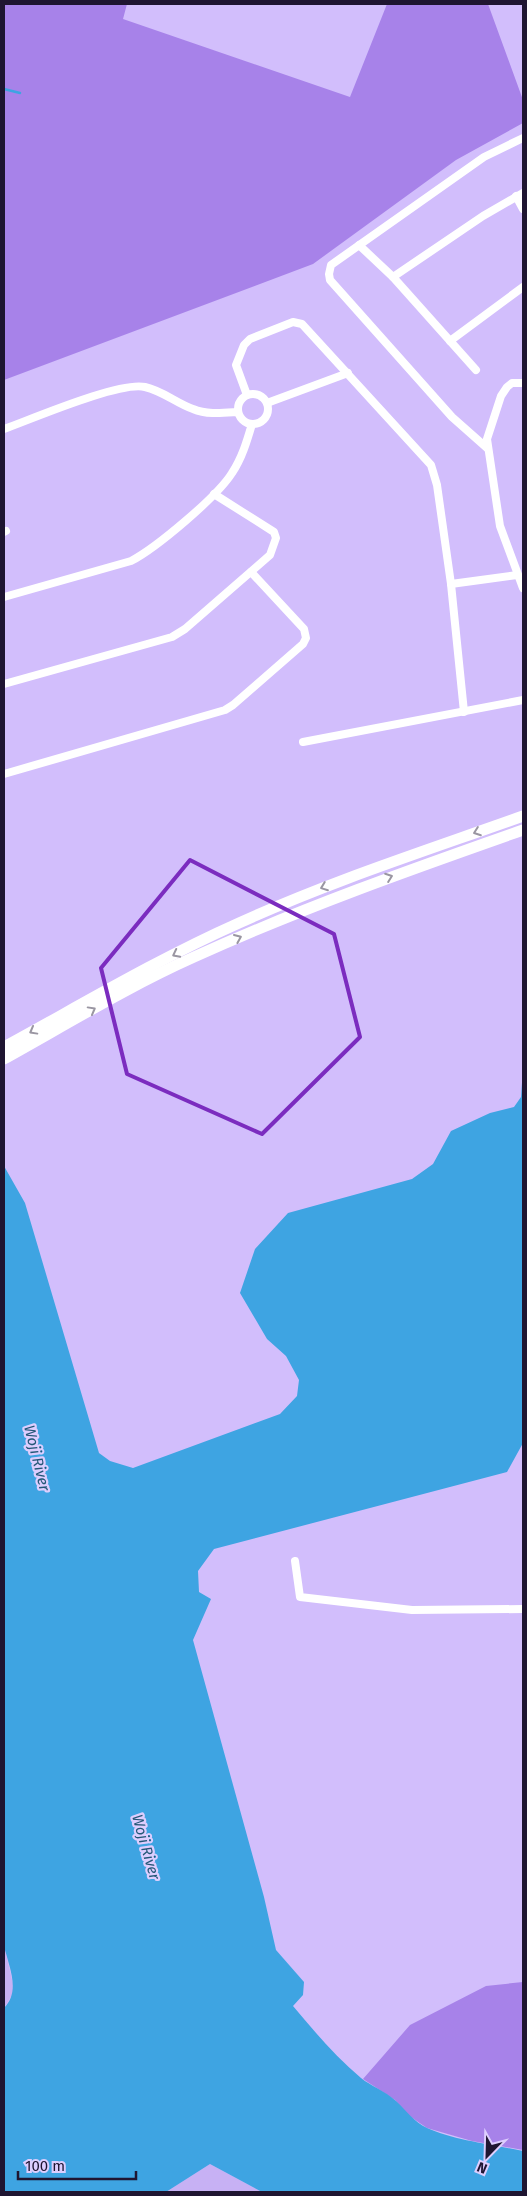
<svg xmlns="http://www.w3.org/2000/svg" width="527" height="2196" font-family="'Fira Sans',sans-serif">
<rect width="100%" height="100%" fill="#d2befc"/>
<g fill="#c7b1f4">
<polygon points="4,1946 14,1988 12,1995 4,2008"/>
<polygon points="210,2164 262,2192 166,2192"/>
</g>
<g fill="#a782e9">
<polygon points="4,4 127,4 123,19 350,97 387,4 488,4 523,100 523,123 456,160 313,264 4,380"/>
<polygon points="523,1982 523,2150 472,2141 427,2128 408,2115 395,2100 363,2079 410,2025 486,1986"/>
</g>
<path fill="#3ea4e2" d="M523,1068V1443L507,1472L214,1549L198,1571L199,1592L211,1599L193,1640L264,1897L276,1950L304,1982L303,1995L293,2006C314,2031 335,2056 361,2078C371,2086 385,2091 396,2101C406,2110 414,2122 427,2128C453,2140 495,2145 523,2151V2192H262L210,2164L166,2192H4V2008C21,1991 9,1967 4,1946V1166L25,1203L99,1453L110,1461L133,1468L280,1414L297,1396L299,1380L286,1356L267,1339L240,1293L255,1249L288,1213L412,1179L433,1164L451,1131L490,1113L514,1107L521,1097Z"/>
<g fill="none" stroke-linecap="round" stroke-linejoin="round">
<polyline stroke="#3ea4e2" stroke-width="2.5" points="4,89 20,93"/>
<g stroke="#fff" stroke-width="8">
<polyline points="516,196 523,209"/>
<polyline points="359,245 393,277 476,370"/>
<polyline points="393,277 483,216 523,193"/>
<polyline points="450,341 523,287"/>
<polyline points="523,383 512,383 507,387 501,396 487,439 500,526 523,588"/>
<circle cx="253" cy="409" r="15"/>
<polyline points="247,395 236,365 244,345 250,339 293,322 302,324 431,465 437,485 451,584 464,712"/>
<polyline points="267,403 348,373"/>
<path d="M4,429C32,419 120,381 145,387C163,391 176,403 193,409C207,415 223,413 238,412"/>
<polyline points="487,448 452,417 330,280 329,274 331,265 484,157 523,138"/>
<polyline points="4,532 6,531"/>
<polyline points="451,584 517,575"/>
<path d="M4,597L131,561C156,548 217,497 232,473C242,458 247,441 252,424"/>
<polyline points="4,684 172,637 185,629 270,555 276,538 274,532 214,494"/>
<polyline points="303,742 523,700"/>
<polyline points="4,774 225,710 233,705 303,644 306,638 304,629 251,572"/>
<polyline points="295,1561 300,1597 412,1610 523,1609"/>
</g>
<g stroke="#fff" stroke-width="11">
<path d="M4,1047C81,1005 158,959 239,923C331,881 428,850 523,816"/>
<path d="M4,1059C67,1024 129,986 194,957C302,908 412,869 523,830"/>
</g>
</g>
<defs><path id="oneway-chevron" d="M-2-3.5L2.5 0L-2 3.5" fill="none" stroke-width="1.6" stroke-linecap="round" stroke-linejoin="round" transform="scale(1.25)"/></defs>
<g stroke="#9a96a2">
<use href="#oneway-chevron" transform="translate(477 832) rotate(160)"/>
<use href="#oneway-chevron" transform="translate(389 877) rotate(-20)"/>
<use href="#oneway-chevron" transform="translate(324 887) rotate(159)"/>
<use href="#oneway-chevron" transform="translate(238 938) rotate(-23)"/>
<use href="#oneway-chevron" transform="translate(176 954) rotate(153)"/>
<use href="#oneway-chevron" transform="translate(92 1010) rotate(-29)"/>
<use href="#oneway-chevron" transform="translate(33 1031) rotate(151)"/>
</g>
<path fill="none" stroke="#7b2cbf" stroke-width="4" stroke-linejoin="round" d="M190,860L334,934L360,1037L262,1134L127,1074L101,968Z"/>
<g text-anchor="middle" stroke-width="4.5" stroke-linejoin="round" paint-order="stroke">
<g font-size="15" font-style="italic" fill="#235777" stroke="#ddcefe">
<text transform="translate(37 1458) rotate(76)" y="5">Woji River</text>
<text transform="translate(146 1847) rotate(74)" y="5">Woji River</text>
</g>
</g>
<rect width="527" height="2196" fill="none" stroke="#1f1531" stroke-width="10"/>
<g transform="translate(487 2156) rotate(203)" stroke="#ddcefe" stroke-width="4" paint-order="stroke">
<path d="M0-4L9 19L0 12L-9 19Z" fill="#1f1531"/>
<text y="-8" font-size="14" font-weight="bold" text-anchor="middle" fill="#1f1531">N</text>
</g>
<path d="M18 2171v8h118v-8" fill="none" stroke="#1f1531" stroke-width="2.5"/>
<text x="25" y="2171" font-size="15" fill="#1f1531" stroke="#ddcefe" stroke-width="4" paint-order="stroke">100 m</text>
</svg>
